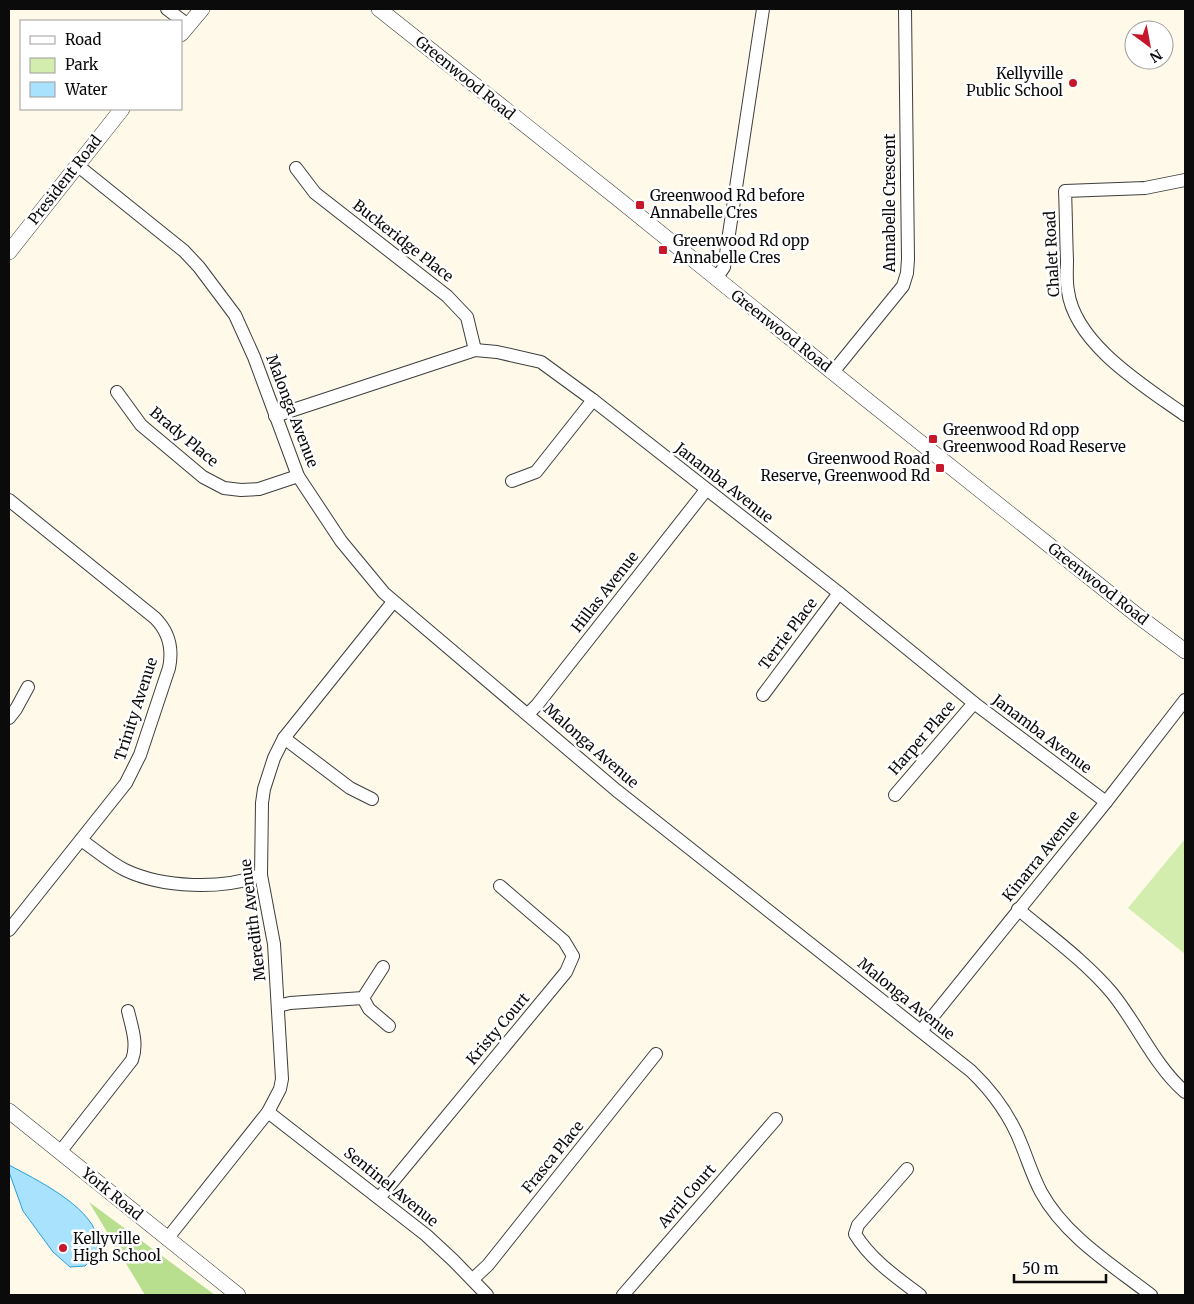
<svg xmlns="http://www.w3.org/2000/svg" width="1194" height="1304" font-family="Merriweather,serif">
<rect width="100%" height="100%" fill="#fff9e9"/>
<polygon fill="#d3edaf" points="1185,839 1185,954 1128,908"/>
<polygon fill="#b7df8d" points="89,1202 215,1295 145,1295"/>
<path fill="#a8e2fc" stroke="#289eda" d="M9,1165C35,1179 89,1205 97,1236C100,1248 92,1259 85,1266L70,1267L53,1252L23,1211L9,1172Z"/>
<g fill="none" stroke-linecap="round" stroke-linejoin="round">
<defs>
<g id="minor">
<polyline points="167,9 188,25"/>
<path d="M77,165L184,251L199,267L235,315L254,357L298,476L341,541L384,593L616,790L971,1071C993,1092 1011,1117 1022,1146C1028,1161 1033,1177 1041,1192C1065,1236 1112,1265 1151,1295"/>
<polyline points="296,168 315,193 447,296 467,317 475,350"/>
<path d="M1185,180L1145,188L1065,191C1066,214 1066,237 1067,260C1067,270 1066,281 1068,291C1075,344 1144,386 1185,415"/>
<polyline points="716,279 724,267 763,9"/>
<polyline points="833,372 903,286 907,273 908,259 905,9"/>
<polyline points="117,392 141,425 203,477 224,488 241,490 259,489 298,476"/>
<polyline points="275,416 475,350 497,352 541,362 593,400 839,593 974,703 1106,802"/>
<polyline points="512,481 536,472 593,400"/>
<path d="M9,500L155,618C169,632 173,649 169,668L140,755L126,783L9,930"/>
<polyline points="763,695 839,593"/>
<polyline points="528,714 537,705 706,490"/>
<polyline points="9,718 16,709 28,687"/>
<polyline points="284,738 350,788 372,799"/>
<polyline points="895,795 974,703"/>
<path d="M81,840C96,850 109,862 125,870C163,888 222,890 261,875"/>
<path d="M1018,909C1050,936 1085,961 1112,993C1138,1025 1154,1065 1185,1092"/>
<polyline points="363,998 369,1009 389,1026"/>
<polyline points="278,1006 290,1003 363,998 383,967"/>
<polyline points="921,1031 1106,802 1185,700"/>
<polyline points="268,1112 426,1235 453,1260 487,1295"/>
<path d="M60,1152L132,1060C138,1044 132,1028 128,1011"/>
<path d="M907,1169L858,1225L855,1234C871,1260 896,1277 920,1295"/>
<polyline points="380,1197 566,972 573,956 564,941 500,886"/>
<polyline points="167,1239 268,1112 280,1089 282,1079 274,944 261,875 262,803 264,789 274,758 284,738 393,602"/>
<polyline points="473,1279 488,1265 656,1054"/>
<polyline points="623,1295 776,1119"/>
</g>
<g id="tertiary">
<polyline points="379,9 617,198 872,404 1138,616 1185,651"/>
<polyline points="181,34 202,9"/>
<polyline points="9,252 122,109"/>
<polyline points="9,1111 238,1295"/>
</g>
</defs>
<use href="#minor" stroke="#3e3e3e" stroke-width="14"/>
<use href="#tertiary" stroke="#3e3e3e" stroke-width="16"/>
<use href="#minor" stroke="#fff" stroke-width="12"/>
<use href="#tertiary" stroke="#fff" stroke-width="15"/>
</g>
<g fill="#c7172a" stroke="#fff" stroke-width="2">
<circle cx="1073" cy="83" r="5"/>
<rect x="635" y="200" width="10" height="10" rx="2.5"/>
<rect x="658" y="245" width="10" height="10" rx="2.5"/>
<rect x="928" y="434" width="10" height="10" rx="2.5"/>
<rect x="935" y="463" width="10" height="10" rx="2.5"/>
<circle cx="63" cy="1248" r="5"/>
</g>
<g text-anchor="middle" stroke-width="5" stroke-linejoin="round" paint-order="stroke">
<g font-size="15" fill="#0b0b0b" stroke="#fff" text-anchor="start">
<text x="1063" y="79" text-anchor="end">Kellyville<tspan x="1063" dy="17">Public School</tspan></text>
<text x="650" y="201">Greenwood Rd before<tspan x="650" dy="17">Annabelle Cres</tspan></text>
<text x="673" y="246">Greenwood Rd opp<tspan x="673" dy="17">Annabelle Cres</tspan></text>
<text x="943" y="435">Greenwood Rd opp<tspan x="943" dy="17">Greenwood Road Reserve</tspan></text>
<text x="930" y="464" text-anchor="end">Greenwood Road<tspan x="930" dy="17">Reserve, Greenwood Rd</tspan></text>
<text x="73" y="1244">Kellyville<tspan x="73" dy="17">High School</tspan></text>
</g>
<g font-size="15" fill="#0b0b0b" stroke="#fff">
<text transform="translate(465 78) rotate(39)" y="5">Greenwood Road</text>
<text transform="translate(65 180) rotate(-52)" y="5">President Road</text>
<text transform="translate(890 203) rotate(-90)" y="5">Annabelle Crescent</text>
<text transform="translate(403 241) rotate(38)" y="5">Buckeridge Place</text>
<text transform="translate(1052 254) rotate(-93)" y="5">Chalet Road</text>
<text transform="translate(781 331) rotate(38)" y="5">Greenwood Road</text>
<text transform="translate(292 411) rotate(69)" y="5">Malonga Avenue</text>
<text transform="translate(184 437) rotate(40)" y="5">Brady Place</text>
<text transform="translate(724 483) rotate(38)" y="5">Janamba Avenue</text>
<text transform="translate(1098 584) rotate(38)" y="5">Greenwood Road</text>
<text transform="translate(605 592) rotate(-52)" y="5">Hillas Avenue</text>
<text transform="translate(788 634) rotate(-53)" y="5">Terrie Place</text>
<text transform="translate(136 709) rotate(-72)" y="5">Trinity Avenue</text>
<text transform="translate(1042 734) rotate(37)" y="5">Janamba Avenue</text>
<text transform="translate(922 738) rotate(-49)" y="5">Harper Place</text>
<text transform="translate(591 746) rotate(41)" y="5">Malonga Avenue</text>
<text transform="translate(1041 856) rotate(-51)" y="5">Kinarra Avenue</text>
<text transform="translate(253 920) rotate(-97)" y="5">Meredith Avenue</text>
<text transform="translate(906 999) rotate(39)" y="5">Malonga Avenue</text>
<text transform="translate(498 1029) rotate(-50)" y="5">Kristy Court</text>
<text transform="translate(553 1157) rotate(-51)" y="5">Frasca Place</text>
<text transform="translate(391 1187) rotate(39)" y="5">Sentinel Avenue</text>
<text transform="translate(112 1194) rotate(39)" y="5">York Road</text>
<text transform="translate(687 1196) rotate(-49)" y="5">Avril Court</text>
</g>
</g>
<rect width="1194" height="1304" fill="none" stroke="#0b0b0b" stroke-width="20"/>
<rect x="20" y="20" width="162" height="90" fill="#ffffff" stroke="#9d9d9d"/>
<rect x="30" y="36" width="25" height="8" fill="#ffffff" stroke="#9d9d9d"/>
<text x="65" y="45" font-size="15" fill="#0b0b0b">Road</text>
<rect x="30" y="58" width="25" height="15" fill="#d3edaf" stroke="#9d9d9d"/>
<text x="65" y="70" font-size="15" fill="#0b0b0b">Park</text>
<rect x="30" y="82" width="25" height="15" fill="#a8e2fc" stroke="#9d9d9d"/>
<text x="65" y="95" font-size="15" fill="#0b0b0b">Water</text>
<g transform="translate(1149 45) rotate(148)"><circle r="24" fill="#ffffff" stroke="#9d9d9d"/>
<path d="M0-4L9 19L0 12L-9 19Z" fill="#c7172a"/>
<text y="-8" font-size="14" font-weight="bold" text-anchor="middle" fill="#0b0b0b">N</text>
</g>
<path d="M1014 1274v8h92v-8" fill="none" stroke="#0b0b0b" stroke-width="2.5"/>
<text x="1022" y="1274" font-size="15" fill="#0b0b0b" stroke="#ffffff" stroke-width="4" paint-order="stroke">50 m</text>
</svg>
